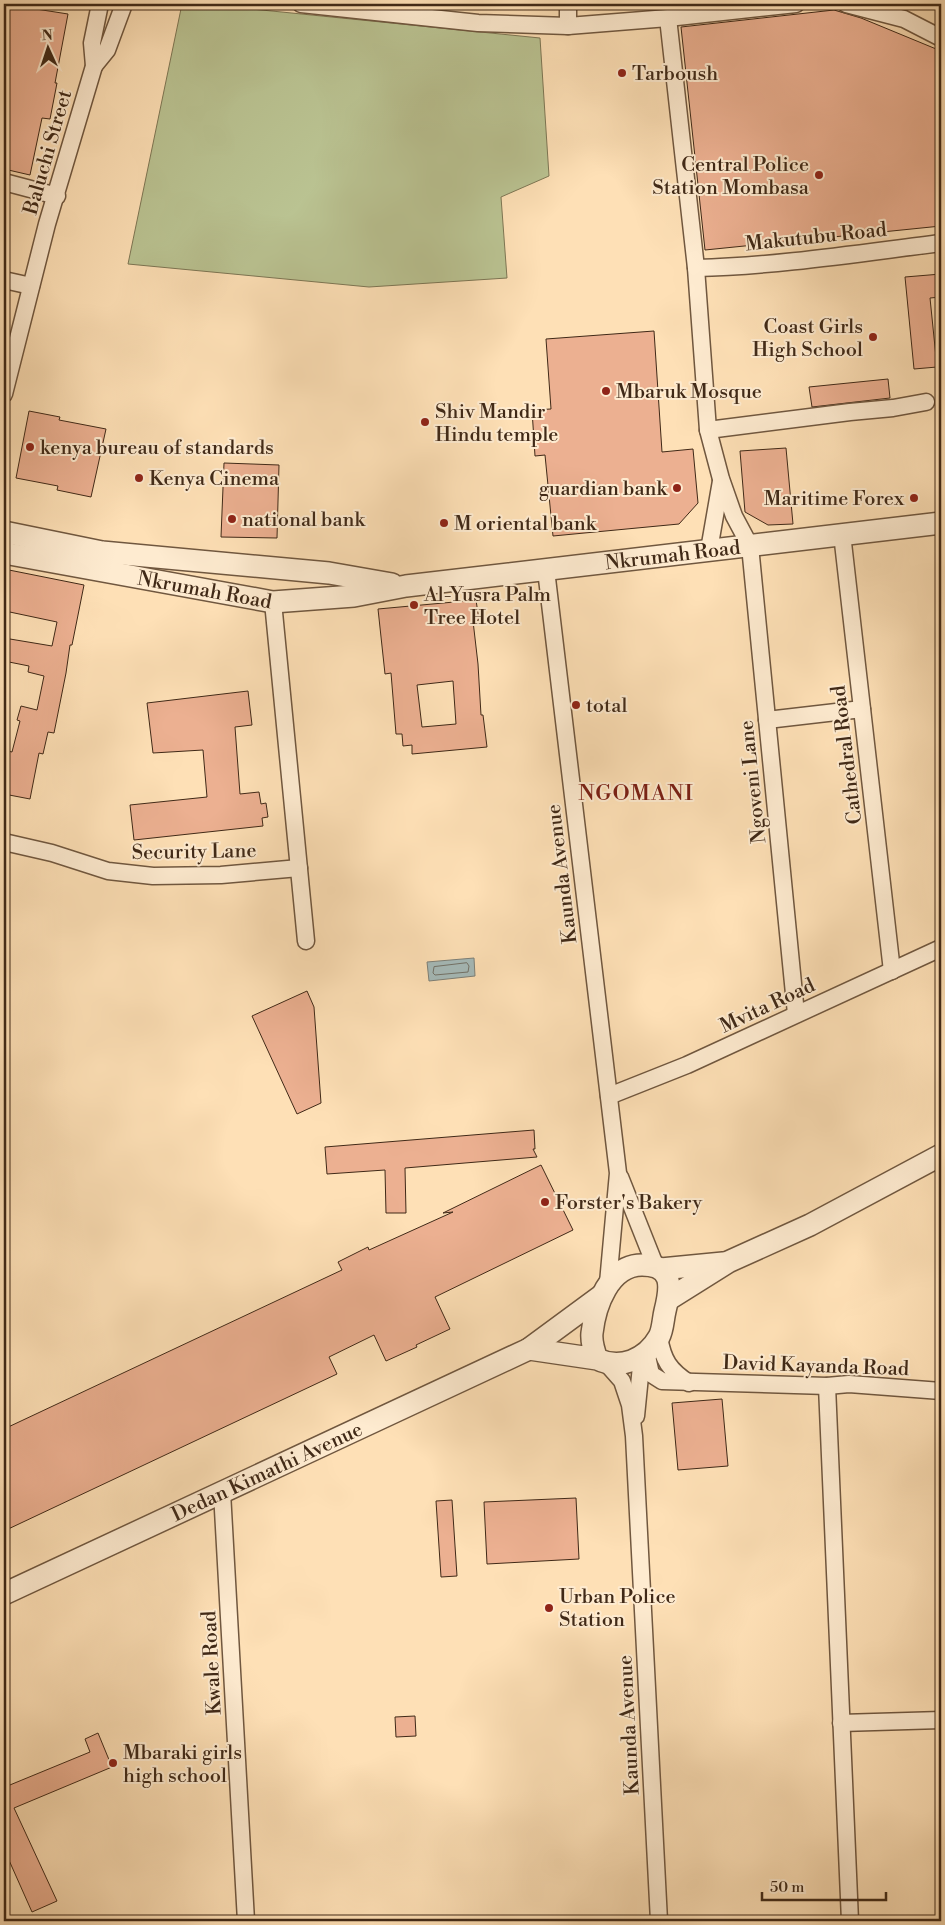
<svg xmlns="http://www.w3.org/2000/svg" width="945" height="1925" font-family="'Libre Bodoni',serif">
<rect width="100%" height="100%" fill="#fee0b6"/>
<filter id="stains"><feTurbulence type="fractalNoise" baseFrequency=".004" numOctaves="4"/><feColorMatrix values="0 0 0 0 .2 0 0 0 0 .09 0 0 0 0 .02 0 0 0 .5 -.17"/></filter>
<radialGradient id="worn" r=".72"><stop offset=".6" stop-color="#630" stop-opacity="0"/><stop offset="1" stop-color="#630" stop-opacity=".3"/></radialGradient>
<polygon fill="#bac392" stroke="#7d7654" points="182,4 202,4 540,38 549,176 501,197 507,278 369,287 128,264"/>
<polygon fill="#a5bab9" stroke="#7d8078" points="474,958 475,976 429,981 427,962"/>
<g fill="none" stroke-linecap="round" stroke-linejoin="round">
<polygon stroke="#727268" stroke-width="1" points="467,963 469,966 468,972 435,975 433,973 434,967"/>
</g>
<g fill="#ecb091" stroke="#402917" fill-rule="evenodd">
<polygon points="4,4 68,14 55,83 57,83 50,119 42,118 30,175 4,169"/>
<polygon points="834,10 861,18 941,51 941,226 705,250 681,27"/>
<polygon points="941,274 941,297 930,298 937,367 914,369 905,277"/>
<polygon points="654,331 662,452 693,449 698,503 679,524 553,536 545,455 535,456 532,410 551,409 546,339"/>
<polygon points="888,379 890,398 812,407 809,387"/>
<polygon points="29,411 60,417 59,420 106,429 91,497 57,490 58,486 16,478"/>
<polygon points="786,448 793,524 768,525 745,512 740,451"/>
<polygon points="224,463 279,465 277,538 221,537"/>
<polygon points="4,569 84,585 72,645 70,645 66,673 54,733 48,732 43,754 39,753 30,799 4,794 4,750 12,752 20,721 17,720 21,706 37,710 44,676 28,672 29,666 4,661 4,638 52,646 57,622 5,611 8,595 4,594"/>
<path d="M476,600L479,620L473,621L478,664L481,715H483L487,747L412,754V745L403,746L402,734H396L391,673L385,674L378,609ZM453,681L456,724L422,727L417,685Z"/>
<polygon points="248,691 252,725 235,727 240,794 259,792 261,804 266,803 268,817 262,818 263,826 134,840 130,805 207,797 203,750 153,753 147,703"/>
<polygon points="307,991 314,1007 321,1103 297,1114 252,1016"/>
<polygon points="534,1130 535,1149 533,1149 537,1157 405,1168 406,1213 386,1213 385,1170 327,1174 325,1147"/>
<polygon points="541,1165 573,1230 435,1297 450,1329 416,1345 417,1347 386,1361 374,1335 329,1357 337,1374 4,1531 4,1429 342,1270 338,1262 368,1247 369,1250 453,1212 443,1213"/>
<polygon points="722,1399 728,1466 678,1470 672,1403"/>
<polygon points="576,1498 579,1559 487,1564 484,1502"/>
<polygon points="452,1500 457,1576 441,1577 436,1501"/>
<polygon points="415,1716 416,1736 396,1737 395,1717"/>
<polygon points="98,1733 112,1767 14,1808 57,1901 32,1912 4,1849 4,1784 5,1787 90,1752 85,1739"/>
</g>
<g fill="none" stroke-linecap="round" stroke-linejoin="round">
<defs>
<g id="minor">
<polyline points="301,4 478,23 568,26 668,18 796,4"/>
<polyline points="568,4 568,26"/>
<polyline points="846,4 904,19 941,38"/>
<polyline points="668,18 696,268 708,430 721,479 734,516 750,546 796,1014"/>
<polyline points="94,66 107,50 124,4"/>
<polyline points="4,182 57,196"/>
<path d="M696,268C778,266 860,253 941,243"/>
<polyline points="4,280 31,286"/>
<polyline points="4,394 47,224 94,66 92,43 100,4"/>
<polyline points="708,430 850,412 893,408 926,402"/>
<polyline points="842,534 892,971"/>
<polyline points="709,550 721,481"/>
<polyline points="546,570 618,1173 608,1283"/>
<polyline points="273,602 306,941"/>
<polyline points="767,720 862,709"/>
<polyline points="4,842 52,853 108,871 153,876 221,875 299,868"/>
<polyline points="609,1096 687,1065 941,948"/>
<polyline points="620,1177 655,1265"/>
<path d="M659,1337C663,1360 669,1370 689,1383"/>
<polyline points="646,1352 651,1374 662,1381 827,1386 849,1384 941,1391"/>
<polyline points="607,1364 622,1381 630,1405 634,1436 659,1921"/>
<polyline points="827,1386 850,1921"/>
<polyline points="636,1416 642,1356"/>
<polyline points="222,1492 246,1921"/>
<polyline points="841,1723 941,1720"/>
</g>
<g id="tertiary">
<polyline points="4,532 102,552 329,573 392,584"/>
<path id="s1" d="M4,553L273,602L354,596L406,586L941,523"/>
<polyline points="661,1269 723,1263"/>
<polyline points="669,1299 728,1262 810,1225 941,1155"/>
<path d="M529,1349L597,1359C620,1370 646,1360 659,1337C663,1330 663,1319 665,1311C671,1287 674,1265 642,1265C609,1265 595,1306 592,1333C591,1342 594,1351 597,1359"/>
<path id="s2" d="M4,1594L529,1349L601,1296"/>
</g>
</defs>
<use href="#minor" stroke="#70573f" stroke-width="19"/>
<use href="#tertiary" stroke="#70573f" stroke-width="24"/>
<use href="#minor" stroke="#feebd0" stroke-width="16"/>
<use href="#tertiary" stroke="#feebd0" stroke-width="21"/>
</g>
<g fill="#8f2418" stroke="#feebd0" stroke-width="2">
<circle cx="622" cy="73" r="5"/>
<circle cx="819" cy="175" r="5"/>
<circle cx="873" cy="337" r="5"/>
<circle cx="606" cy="391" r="5"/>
<circle cx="425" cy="422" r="5"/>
<circle cx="30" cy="447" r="5"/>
<circle cx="139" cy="478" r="5"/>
<circle cx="677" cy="488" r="5"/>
<circle cx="914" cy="498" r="5"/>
<circle cx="232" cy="519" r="5"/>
<circle cx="444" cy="523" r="5"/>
<circle cx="414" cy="605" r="5"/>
<circle cx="576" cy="705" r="5"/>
<circle cx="545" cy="1202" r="5"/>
<circle cx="549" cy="1608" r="5"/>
<circle cx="113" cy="1763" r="5"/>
</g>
<g text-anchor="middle" stroke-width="4" stroke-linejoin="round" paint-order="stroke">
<g font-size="20" fill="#402917" stroke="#feebd0" text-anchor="start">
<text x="632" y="80">Tarboush</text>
<text x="809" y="171" text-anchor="end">Central Police<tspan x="809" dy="23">Station Mombasa</tspan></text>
<text x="863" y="333" text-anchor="end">Coast Girls<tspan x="863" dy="23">High School</tspan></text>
<text x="616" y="398">Mbaruk Mosque</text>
<text x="435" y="418">Shiv Mandir<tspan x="435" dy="23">Hindu temple</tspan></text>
<text x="40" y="454">kenya bureau of standards</text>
<text x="149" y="485">Kenya Cinema</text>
<text x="667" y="495" text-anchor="end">guardian bank</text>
<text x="904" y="505" text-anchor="end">Maritime Forex</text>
<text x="242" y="526">national bank</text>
<text x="454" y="530">M oriental bank</text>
<text x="424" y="601">Al-Yusra Palm<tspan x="424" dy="23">Tree Hotel</tspan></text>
<text x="586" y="712">total</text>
<text x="555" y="1209">Forster's Bakery</text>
<text x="559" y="1603">Urban Police<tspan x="559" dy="23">Station</tspan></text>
<text x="123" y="1759">Mbaraki girls<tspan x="123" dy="23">high school</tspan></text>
</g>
<g font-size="20" fill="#402917" stroke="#feebd0">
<text transform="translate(47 152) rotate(-74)" y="7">Baluchi Street</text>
<text transform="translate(816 236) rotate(-6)" y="7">Makutubu Road</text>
<text dy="7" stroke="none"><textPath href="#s1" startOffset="676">Nkrumah Road</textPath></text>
<text dy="7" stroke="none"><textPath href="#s1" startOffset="204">Nkrumah Road</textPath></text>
<text transform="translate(846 755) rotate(-97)" y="7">Cathedral Road</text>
<text transform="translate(752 782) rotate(-96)" y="7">Ngoveni Lane</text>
<text transform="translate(194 851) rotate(-1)" y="7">Security Lane</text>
<text transform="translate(561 874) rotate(-97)" y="7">Kaunda Avenue</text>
<text transform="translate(767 1005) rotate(-25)" y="7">Mvita Road</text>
<text transform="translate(816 1365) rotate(2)" y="7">David Kayanda Road</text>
<text dy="7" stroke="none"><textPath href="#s2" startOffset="290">Dedan Kimathi Avenue</textPath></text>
<text transform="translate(211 1663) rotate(-93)" y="7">Kwale Road</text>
<text transform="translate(628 1725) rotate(-93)" y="7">Kaunda Avenue</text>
</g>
<g font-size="22" letter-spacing="1" fill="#7a1f14" stroke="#feebd0">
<text x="636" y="800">NGOMANI</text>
</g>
</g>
<rect width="945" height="1925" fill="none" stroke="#fee0b6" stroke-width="20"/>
<rect x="5" y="5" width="935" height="1915" fill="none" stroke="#402917" stroke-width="2.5"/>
<rect x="10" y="10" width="925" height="1905" fill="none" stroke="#402917"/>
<g transform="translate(48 48) rotate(357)" stroke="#feebd0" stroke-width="4" paint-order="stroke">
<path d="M0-4L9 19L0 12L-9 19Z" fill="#402917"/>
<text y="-8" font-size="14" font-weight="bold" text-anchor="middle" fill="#402917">N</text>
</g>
<path d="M762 1892v8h124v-8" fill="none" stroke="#402917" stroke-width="2.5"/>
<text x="770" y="1892" font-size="15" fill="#402917" stroke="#feebd0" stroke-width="4" paint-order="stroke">50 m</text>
<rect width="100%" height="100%" filter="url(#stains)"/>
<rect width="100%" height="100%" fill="url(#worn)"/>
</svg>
